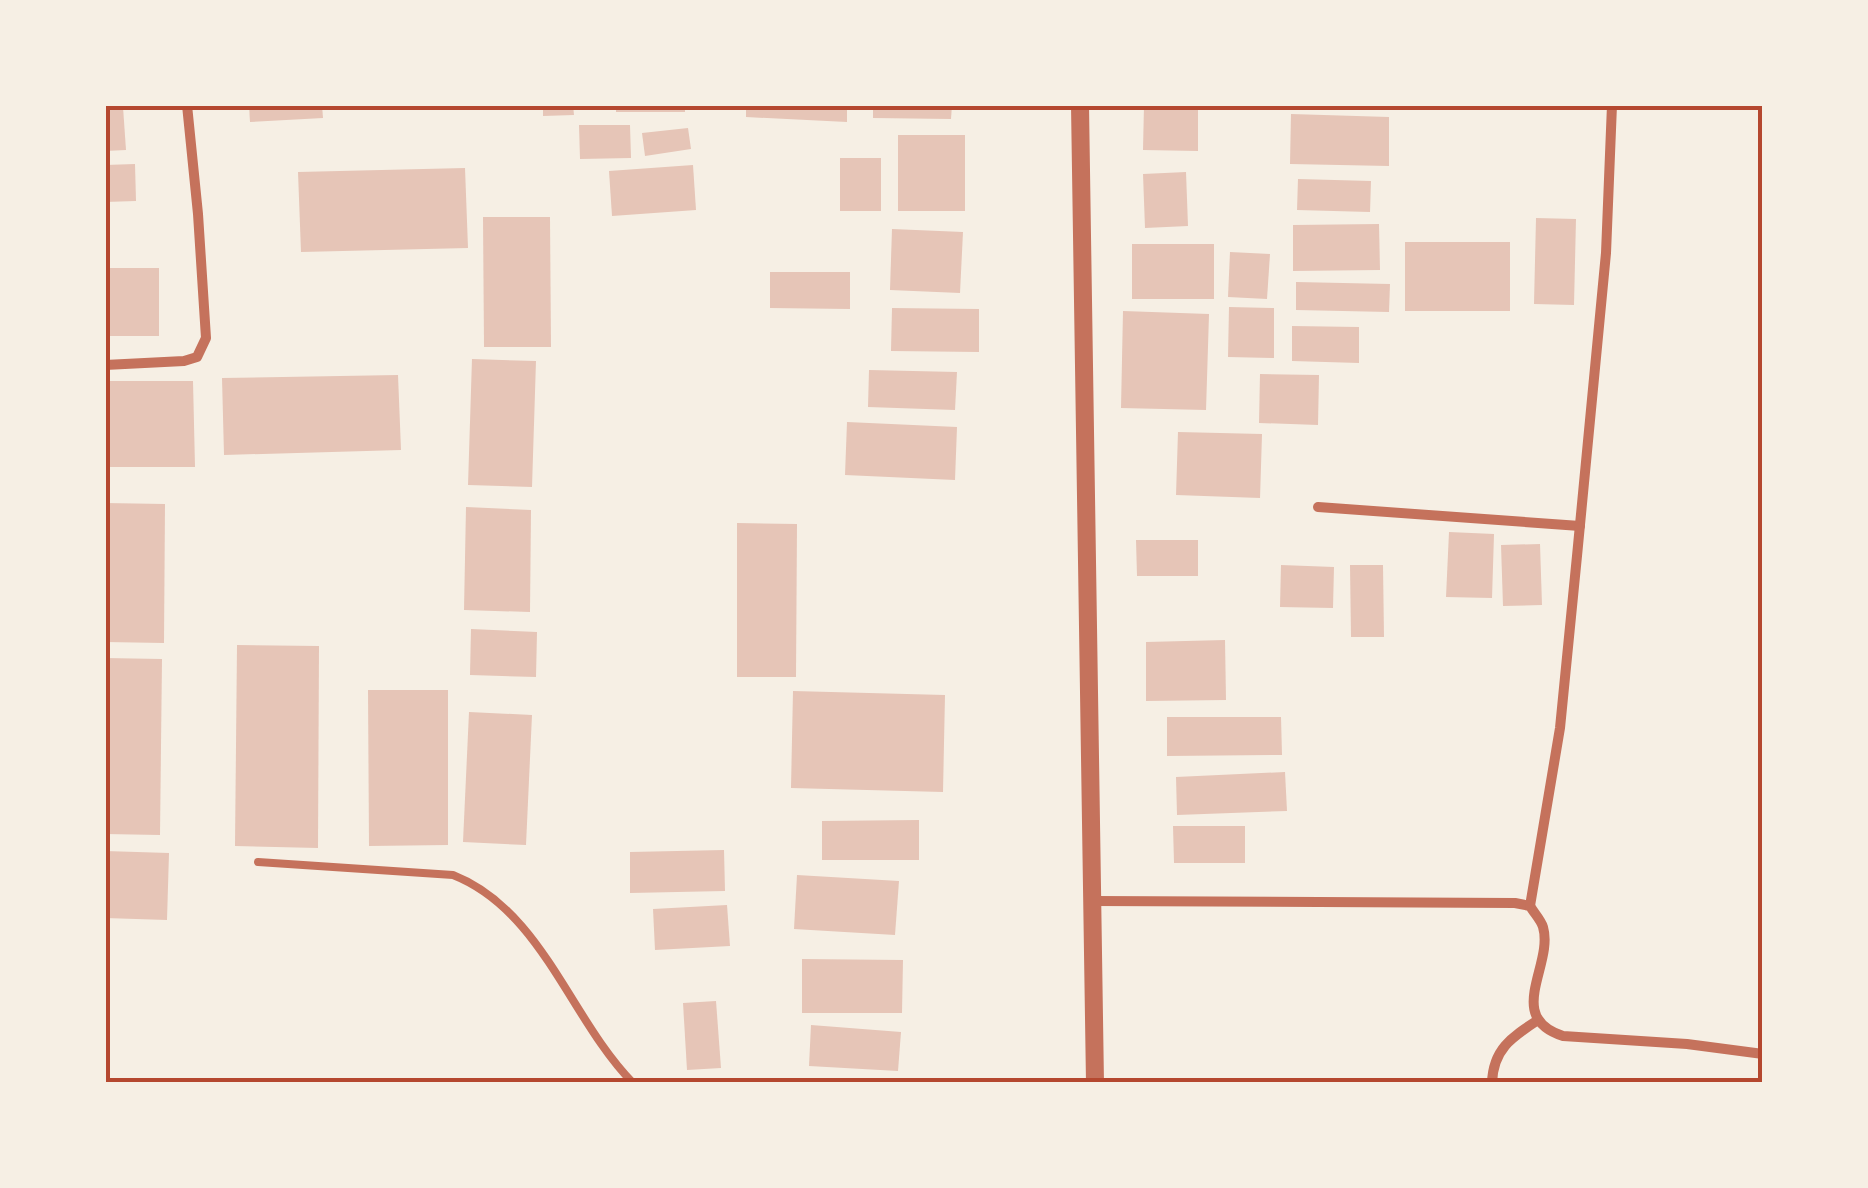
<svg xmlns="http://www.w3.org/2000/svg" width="1868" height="1188" font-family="'IBM Plex Sans',sans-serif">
<rect width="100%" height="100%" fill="#f6efe4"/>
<g fill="#e6c5b7">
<polygon points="249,105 322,105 323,118 250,122"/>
<polygon points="471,105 528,105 528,109 471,110"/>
<polygon points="543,105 573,105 574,115 543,116"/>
<rect x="616" y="105" width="69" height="7"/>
<polygon points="746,105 847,105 847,122 746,117"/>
<polygon points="873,105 952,105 951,119 873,118"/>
<polygon points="1144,105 1198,105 1198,151 1143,150"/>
<polygon points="123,107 126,150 105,151 105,108"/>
<polygon points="1291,114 1389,117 1389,166 1290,164"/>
<polygon points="579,125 630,125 631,158 580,159"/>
<polygon points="688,128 691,149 645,156 642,133"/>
<rect x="898" y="135" width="67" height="76"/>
<rect x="840" y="158" width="41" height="53"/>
<polygon points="135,164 136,201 105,202 105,165"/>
<polygon points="693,165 696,210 612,216 609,171"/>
<polygon points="465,168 468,248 301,252 298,172"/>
<polygon points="1186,172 1188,226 1145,228 1143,174"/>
<polygon points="1298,179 1371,181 1370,212 1297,210"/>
<polygon points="483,217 550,217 551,347 484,347"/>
<polygon points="1536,218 1576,219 1574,305 1534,304"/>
<polygon points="1379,224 1380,270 1293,271 1293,225"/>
<polygon points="892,229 963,232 960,293 890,290"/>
<rect x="1405" y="242" width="105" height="69"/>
<rect x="1132" y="244" width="82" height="55"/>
<polygon points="1230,252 1270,254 1267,299 1228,297"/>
<rect x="105" y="268" width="54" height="68"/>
<polygon points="770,272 850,272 850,309 770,308"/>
<polygon points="1296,282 1390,284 1389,312 1296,310"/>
<polygon points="1229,307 1274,308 1274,358 1228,357"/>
<polygon points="892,308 979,309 979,352 891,351"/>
<polygon points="1123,311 1209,314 1206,410 1121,408"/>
<polygon points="1292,326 1359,327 1359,363 1292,361"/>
<polygon points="472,359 536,361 532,487 468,485"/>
<polygon points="869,370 957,372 955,410 868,407"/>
<polygon points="1260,374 1319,375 1318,425 1259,423"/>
<polygon points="398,375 401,450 224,455 222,378"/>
<polygon points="105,381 193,381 195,467 105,467"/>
<polygon points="847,422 957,427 955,480 845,475"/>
<polygon points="1178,432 1262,434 1260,498 1176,495"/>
<polygon points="105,503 165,504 164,643 105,642"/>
<polygon points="466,507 531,510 530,612 464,610"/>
<polygon points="737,523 797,524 796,677 737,677"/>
<polygon points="1449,532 1494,534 1492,598 1446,597"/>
<polygon points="1136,540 1198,540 1198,576 1137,576"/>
<polygon points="1540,544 1542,605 1503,606 1501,545"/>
<polygon points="1281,565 1334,567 1333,608 1280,607"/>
<polygon points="1350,565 1383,565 1384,637 1351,637"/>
<polygon points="471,629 537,632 536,677 470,675"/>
<polygon points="1225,640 1226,700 1146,701 1146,642"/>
<polygon points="237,645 319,646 318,848 235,846"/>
<polygon points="105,658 162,659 160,835 105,834"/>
<polygon points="368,690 448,690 448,845 369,846"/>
<polygon points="793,691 945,695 943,792 791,788"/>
<polygon points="469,712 532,715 526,845 463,842"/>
<polygon points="1167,717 1281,717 1282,755 1167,756"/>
<polygon points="1285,772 1287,811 1177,815 1176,777"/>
<polygon points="919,820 919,860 822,860 822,821"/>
<polygon points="1173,826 1245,826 1245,863 1174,863"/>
<polygon points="724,850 725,891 630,893 630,852"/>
<polygon points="105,851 169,853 167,920 105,918"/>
<polygon points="797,875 899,881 895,935 794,929"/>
<polygon points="727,905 730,946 655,950 653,909"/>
<polygon points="802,959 903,960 902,1013 802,1013"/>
<polygon points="716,1001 721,1068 687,1070 683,1003"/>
<polygon points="811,1025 901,1032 898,1071 809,1066"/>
</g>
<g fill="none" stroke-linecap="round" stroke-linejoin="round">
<path stroke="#c5725c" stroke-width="8" d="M258,862L453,875C542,910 570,1019 633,1083"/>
<g stroke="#c5725c" stroke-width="10">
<polyline points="105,365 184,361 197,357 206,338 198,214 187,105"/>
<polyline points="1318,507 1580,526"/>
<path d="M1094,901L1515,903L1530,906C1534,913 1541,920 1543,927C1554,965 1504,1017 1563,1036L1687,1044L1763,1054"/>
<polyline points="1530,906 1560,728 1577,556 1606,253 1612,105"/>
<path d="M1492,1083C1493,1049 1512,1037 1538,1020"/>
</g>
<polyline stroke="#c5725c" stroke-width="18" points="1080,105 1095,1083"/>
</g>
<rect width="1868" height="1188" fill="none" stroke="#f6efe4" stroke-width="215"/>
<rect x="108" y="108" width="1652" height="972" fill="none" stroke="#b5482f" stroke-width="4"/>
</svg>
